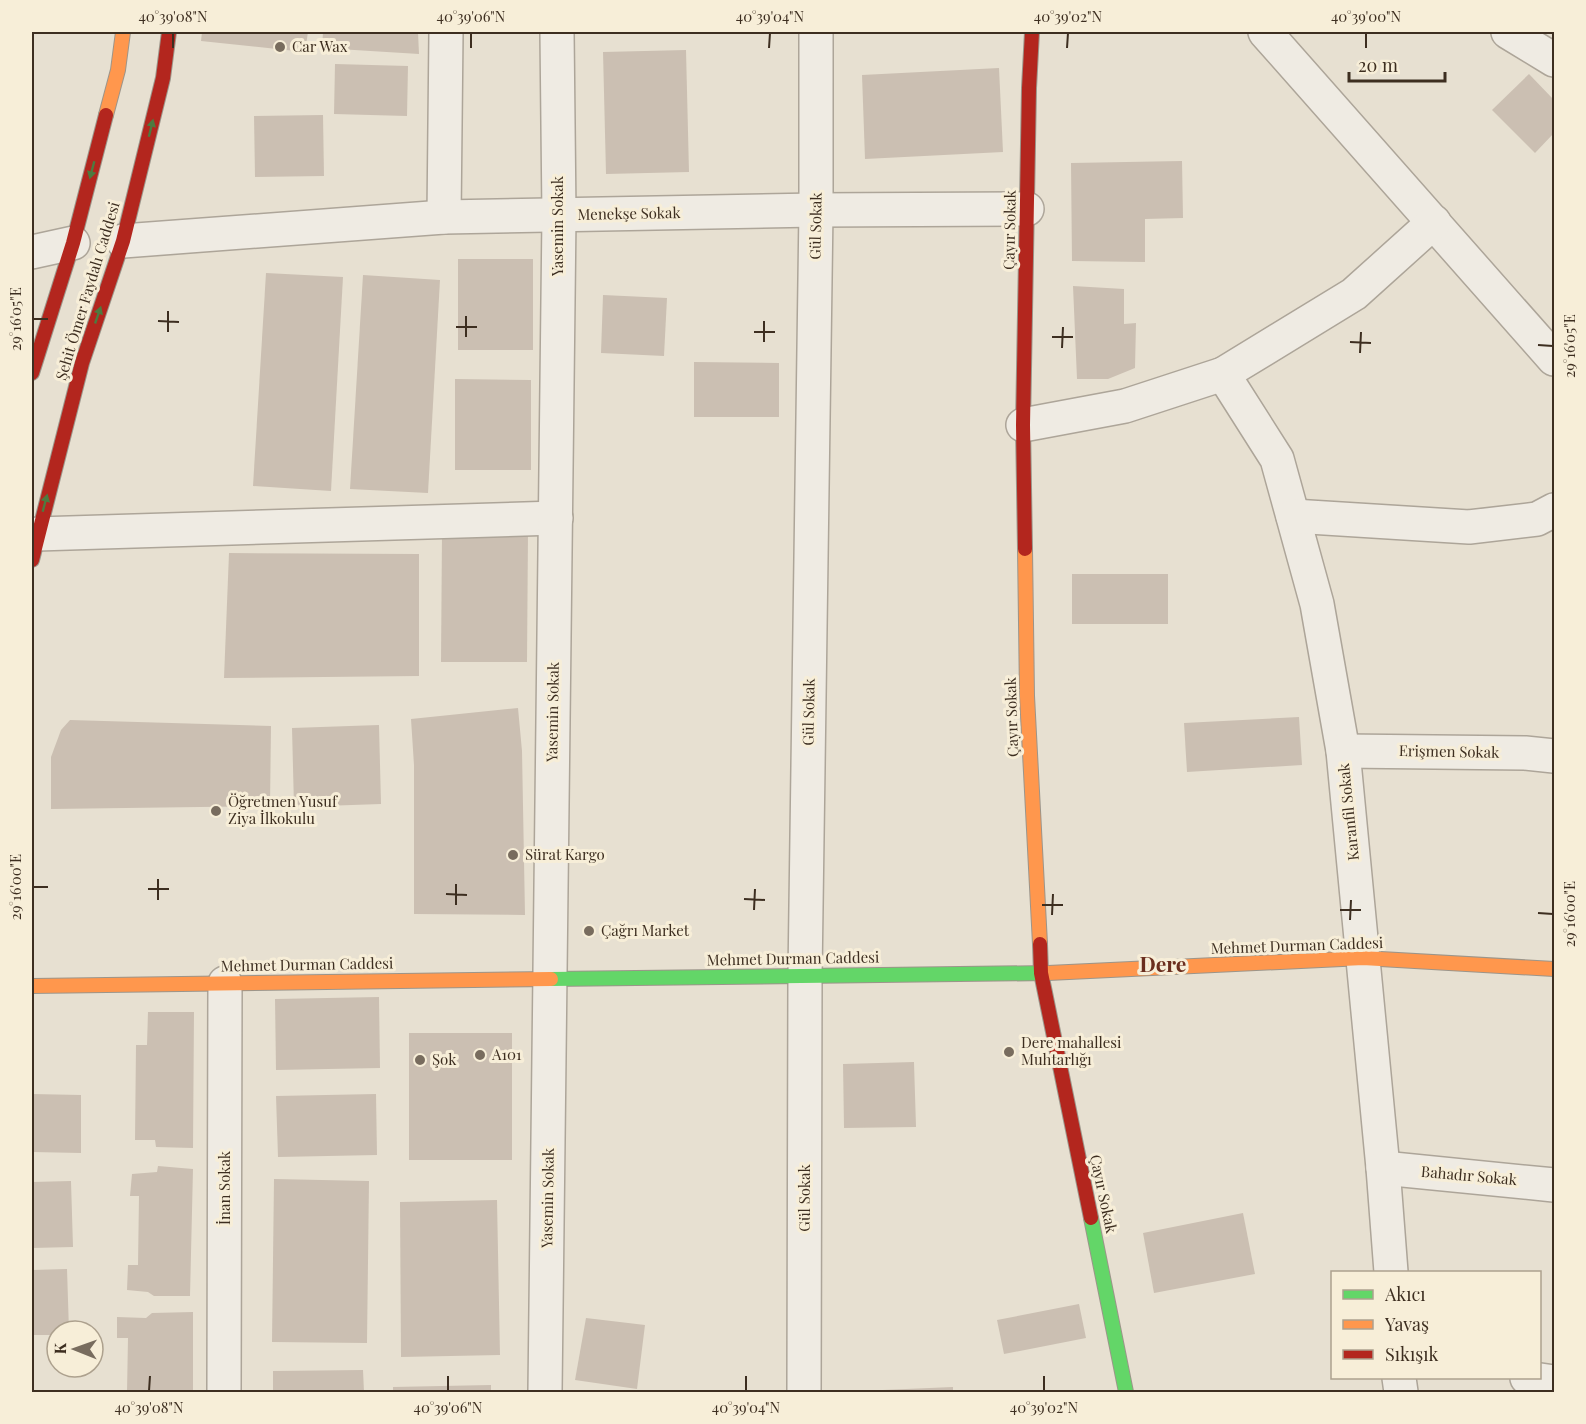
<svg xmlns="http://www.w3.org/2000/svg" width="1586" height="1424" font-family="'Playfair Display',serif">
<rect width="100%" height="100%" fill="#e7e0d1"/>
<g fill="#cbbfb2">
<polygon points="202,32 308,32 305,52 201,41"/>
<polygon points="323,32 418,32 419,54 322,48"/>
<polygon points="686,50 689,172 606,174 603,52"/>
<polygon points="335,64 408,66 407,116 334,114"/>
<polygon points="999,68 1003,152 865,159 862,75"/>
<polygon points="1529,74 1554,100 1554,133 1535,153 1492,110"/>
<polygon points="323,115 324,176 255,177 254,116"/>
<polygon points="1182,161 1183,218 1145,219 1145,262 1072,261 1071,163"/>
<rect x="458" y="259" width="75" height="91"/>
<polygon points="266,273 343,277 331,491 253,486"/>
<polygon points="363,275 440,280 428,493 350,489"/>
<polygon points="1073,286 1124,289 1124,324 1136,323 1135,368 1108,379 1077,379"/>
<polygon points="603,295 667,298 664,356 601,353"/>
<polygon points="694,362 779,363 779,417 694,417"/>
<polygon points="455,379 531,380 531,470 455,470"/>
<polygon points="442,532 528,533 527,662 441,662"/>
<polygon points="229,553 419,554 419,676 224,678"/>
<rect x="1072" y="574" width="96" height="50"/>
<polygon points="518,708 522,751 525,915 414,914 414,765 411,719"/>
<polygon points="1299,717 1302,765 1187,772 1184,723"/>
<polygon points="70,720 271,726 270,806 51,809 51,757 61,730"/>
<polygon points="379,725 381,804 294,807 292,728"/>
<polygon points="379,997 380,1068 276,1070 275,999"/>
<polygon points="148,1012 194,1012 193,1148 156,1147 155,1140 135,1140 136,1045 147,1045"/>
<rect x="409" y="1033" width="103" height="127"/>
<polygon points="914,1062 916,1127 844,1128 843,1064"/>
<polygon points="32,1094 81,1095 81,1153 32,1152"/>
<polygon points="376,1094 377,1155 278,1157 276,1096"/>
<polygon points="158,1166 193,1169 190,1296 154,1296 148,1292 127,1290 128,1265 138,1265 139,1196 130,1196 132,1174 157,1172"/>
<polygon points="274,1179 369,1181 367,1343 272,1342"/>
<polygon points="71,1181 73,1247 32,1248 32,1182"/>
<polygon points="497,1200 500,1355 401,1357 400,1202"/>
<polygon points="1243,1213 1255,1274 1154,1293 1143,1233"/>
<polygon points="67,1269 69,1331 57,1331 57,1335 32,1335 32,1270"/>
<polygon points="1079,1304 1086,1338 1004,1354 997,1320"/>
<polygon points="193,1312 193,1392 127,1392 128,1338 117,1338 117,1317 146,1318 152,1313"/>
<polygon points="586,1318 645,1325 637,1389 575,1380"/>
<polygon points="363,1370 364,1392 273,1392 273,1371"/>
<polygon points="491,1385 491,1392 393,1392 393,1387"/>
<polygon points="953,1387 953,1392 859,1392 859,1391"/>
</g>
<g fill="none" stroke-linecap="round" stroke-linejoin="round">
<defs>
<g id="street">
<polyline points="1265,32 1554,359"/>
<polyline points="1508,32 1554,60"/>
<polyline points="444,217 446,32"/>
<polyline points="123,241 444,217 816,210 1027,209"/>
<polyline points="32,252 73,243"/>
<polyline points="1223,374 1277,459 1317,604 1343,751 1383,1168 1391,1272"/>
<polyline points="1023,425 1125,406 1223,374 1354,294 1434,222"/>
<polyline points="1293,516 1469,527 1537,519 1554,510"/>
<polyline points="37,534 556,518"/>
<polyline points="1343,751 1525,753 1554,756"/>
<polyline points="1383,1168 1554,1185"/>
<polyline points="1399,1378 1401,1392"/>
<polyline points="1527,1378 1554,1382"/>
<polyline points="224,1392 225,983"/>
<polyline points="545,1392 559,216 557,32"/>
<polyline points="804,1392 805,976 816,210 816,32"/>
</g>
<g id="fast">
<polyline points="551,979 1048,973"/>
<polyline points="1091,1218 1126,1392"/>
</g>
<g id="slow">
<polyline points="106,115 118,70 123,32"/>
<polyline points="1025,549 1027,696 1040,944"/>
<polyline points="1048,973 1363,958 1554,969"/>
<polyline points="32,986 551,979"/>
</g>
<g id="jam">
<polyline points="32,373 73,243 106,115"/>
<polyline points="1025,549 1023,425 1029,88 1032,32"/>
<polyline points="32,560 82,363 123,241 163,78 169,32"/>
<polyline points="1040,944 1041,973 1091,1218"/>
</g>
</defs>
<use href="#street" stroke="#ada599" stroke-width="36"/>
<use href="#fast" stroke="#9c958a" stroke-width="16"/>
<use href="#slow" stroke="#9c958a" stroke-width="16"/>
<use href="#jam" stroke="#9c958a" stroke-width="16"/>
<use href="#street" stroke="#efebe3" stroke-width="33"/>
<use href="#fast" stroke="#63d668" stroke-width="14"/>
<use href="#slow" stroke="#ff974d" stroke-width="14"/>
<use href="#jam" stroke="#b3261e" stroke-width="14"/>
</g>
<defs><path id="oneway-solid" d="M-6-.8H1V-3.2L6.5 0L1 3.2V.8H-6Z" transform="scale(1.5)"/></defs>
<g fill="#4e7a40">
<use href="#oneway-solid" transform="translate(151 128) rotate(-76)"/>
<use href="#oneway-solid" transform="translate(92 170) rotate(105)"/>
<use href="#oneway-solid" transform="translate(98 315) rotate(-71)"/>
<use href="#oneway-solid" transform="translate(45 503) rotate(-75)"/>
</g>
<path fill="none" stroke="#3d2e20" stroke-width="2" d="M173,48V33M471,48V33M769,48L770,33M1067,48L1068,33M1366,48V33M33,319H48M158,321L179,322M456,327H477M168,332V311M754,332H775M466,337V316M1052,337H1073M764,342V321M1350,342L1371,343M1538,345L1553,346M1062,348L1063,327M1360,353L1361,332M33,887H48M148,889H169M446,894L467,895M744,899L765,900M158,900V879M456,905V884M1042,905H1063M754,910L755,889M1340,910H1361M1538,913L1553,914M1052,915L1053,894M1350,920L1351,900M149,1391L150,1376M448,1391V1376M746,1391V1376M1044,1391V1376"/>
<g fill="#786c5e" stroke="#f7eed8" stroke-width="2">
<circle cx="280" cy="47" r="6"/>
<circle cx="216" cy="811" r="6"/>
<circle cx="513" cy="855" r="6"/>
<circle cx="589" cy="931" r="6"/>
<circle cx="1009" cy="1052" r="6"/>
<circle cx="480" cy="1055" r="6"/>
<circle cx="420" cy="1060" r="6"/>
</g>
<g text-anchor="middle" stroke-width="6" stroke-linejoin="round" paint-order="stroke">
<g font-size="15" fill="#3d2e20" stroke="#f7eed8" text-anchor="start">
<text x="292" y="52">Car Wax</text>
<text x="228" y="807">Öğretmen Yusuf<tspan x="228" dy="17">Ziya İlkokulu</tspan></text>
<text x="525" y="860">Sürat Kargo</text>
<text x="601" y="936">Çağrı Market</text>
<text x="1021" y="1048">Dere mahallesi<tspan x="1021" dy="17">Muhtarlığı</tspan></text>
<text x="492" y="1060">A101</text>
<text x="432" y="1065">Şok</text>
</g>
<g font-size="15" fill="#3d2e20" stroke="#f7eed8">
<text transform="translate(629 214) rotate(-1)" y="5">Menekşe Sokak</text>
<text transform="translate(558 226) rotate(-90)" y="5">Yasemin Sokak</text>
<text transform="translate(816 226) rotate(-89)" y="5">Gül Sokak</text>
<text transform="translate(1010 230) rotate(-89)" y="5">Çayır Sokak</text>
<text transform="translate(88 291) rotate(-73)" y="5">Şehit Ömer Faydalı Caddesi</text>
<text transform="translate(553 712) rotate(-89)" y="5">Yasemin Sokak</text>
<text transform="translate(809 712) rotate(-89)" y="5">Gül Sokak</text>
<text transform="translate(1012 717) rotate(-92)" y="5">Çayır Sokak</text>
<text transform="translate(1449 752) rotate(1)" y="5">Erişmen Sokak</text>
<text transform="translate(1349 812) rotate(-96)" y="5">Karanfil Sokak</text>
<text transform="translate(1297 946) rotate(-2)" y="5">Mehmet Durman Caddesi</text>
<text transform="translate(793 959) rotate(-1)" y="5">Mehmet Durman Caddesi</text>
<text transform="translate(307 965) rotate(-1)" y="5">Mehmet Durman Caddesi</text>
<text transform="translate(1469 1176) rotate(5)" y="5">Bahadır Sokak</text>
<text transform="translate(225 1188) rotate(-90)" y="5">İnan Sokak</text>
<text transform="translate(1103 1194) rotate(78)" y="5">Çayır Sokak</text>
<text transform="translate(548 1198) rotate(-89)" y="5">Yasemin Sokak</text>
<text transform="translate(805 1198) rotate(-90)" y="5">Gül Sokak</text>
</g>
<g font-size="21" font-weight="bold" fill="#6b2e1e" stroke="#f7eed8">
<text x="1163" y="972">Dere</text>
</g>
</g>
<rect width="1586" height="1424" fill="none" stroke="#f7eed8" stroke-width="66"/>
<rect x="1331" y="1271" width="210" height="108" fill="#f7eed8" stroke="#ada18e" stroke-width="1.5"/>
<rect x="1343" y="1290" width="30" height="9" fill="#63d668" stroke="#ada18e" stroke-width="1.5"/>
<text x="1385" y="1301" font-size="18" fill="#3d2e20">Akıcı</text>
<rect x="1343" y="1320" width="30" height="9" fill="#ff974d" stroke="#ada18e" stroke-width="1.5"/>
<text x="1385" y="1331" font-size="18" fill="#3d2e20">Yavaş</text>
<rect x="1343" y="1350" width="30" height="9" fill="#b3261e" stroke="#ada18e" stroke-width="1.5"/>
<text x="1385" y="1361" font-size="18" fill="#3d2e20">Sıkışık</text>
<g transform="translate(75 1349) rotate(271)"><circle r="28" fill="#f7eed8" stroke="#ada18e" stroke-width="1.5"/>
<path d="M0-4.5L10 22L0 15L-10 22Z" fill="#786c5e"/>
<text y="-9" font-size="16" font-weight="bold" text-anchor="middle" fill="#3d2e20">K</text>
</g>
<path d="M1349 72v9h96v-9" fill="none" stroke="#3d2e20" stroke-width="3"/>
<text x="1358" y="72" font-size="18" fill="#3d2e20" stroke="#f7eed8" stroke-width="4.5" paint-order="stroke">20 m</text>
<rect x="33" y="33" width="1520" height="1358" fill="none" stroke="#3d2e20" stroke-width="2"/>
<g font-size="15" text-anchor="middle" fill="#3d2e20">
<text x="173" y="22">40°39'08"N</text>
<text x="471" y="22">40°39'06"N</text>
<text x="770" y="22">40°39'04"N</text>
<text x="1068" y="22">40°39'02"N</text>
<text x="1366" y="22">40°39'00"N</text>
<text transform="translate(16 319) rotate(-90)" y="5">29°16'05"E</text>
<text transform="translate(1570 346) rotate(-90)" y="5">29°16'05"E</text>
<text transform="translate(16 887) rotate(-90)" y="5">29°16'00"E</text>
<text transform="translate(1570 914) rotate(-90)" y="5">29°16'00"E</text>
<text x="149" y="1413">40°39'08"N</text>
<text x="448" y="1413">40°39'06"N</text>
<text x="746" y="1413">40°39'04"N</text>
<text x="1044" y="1413">40°39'02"N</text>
</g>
</svg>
